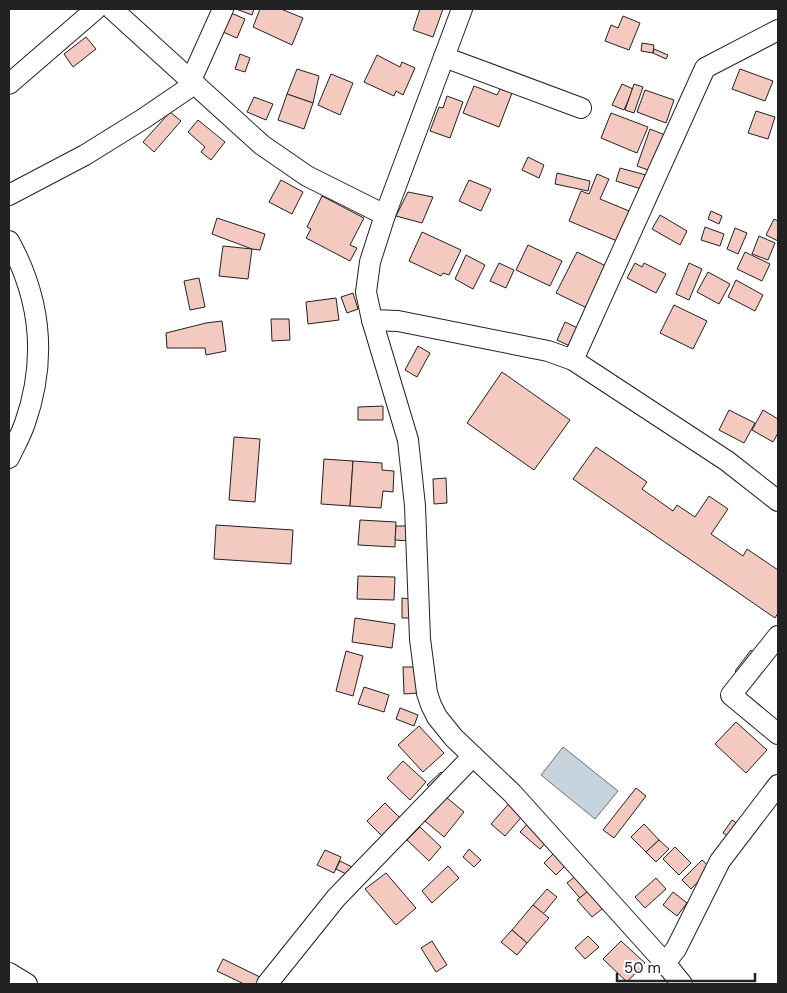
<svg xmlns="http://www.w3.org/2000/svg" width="787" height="993" font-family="'DM Sans',sans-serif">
<rect width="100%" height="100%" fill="#fff"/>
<polygon fill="#c7d3dd" stroke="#6f6f6f" points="563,747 618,791 595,819 541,775"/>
<g fill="#f3c9c0" stroke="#222">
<polygon points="236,9 254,9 252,15"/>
<polygon points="260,9 281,9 303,18 292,45 253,27"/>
<polygon points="420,9 443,9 433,37 413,30"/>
<polygon points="231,13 245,19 237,38 223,32"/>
<polygon points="623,16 640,23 629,50 605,41 611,25 618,28"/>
<polygon points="86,37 96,49 73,67 64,54"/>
<polygon points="642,43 654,45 653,53 641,51"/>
<polygon points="654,49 668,55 666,59 653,53"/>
<polygon points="240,54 250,58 245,72 235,69"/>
<polygon points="377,55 400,67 402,62 415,68 403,95 396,91 394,96 364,82"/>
<polygon points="297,69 319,76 313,103 287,94"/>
<polygon points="740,69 773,81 765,101 732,89"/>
<polygon points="331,74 353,83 340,115 318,105"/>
<polygon points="622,84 633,89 624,110 612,105"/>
<polygon points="634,84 643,87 634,113 625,110"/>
<polygon points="474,86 497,95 500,89 512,93 499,127 463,113"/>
<polygon points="645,90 674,100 666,123 637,112"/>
<polygon points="287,94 313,103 304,129 278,120"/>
<polygon points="447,96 463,102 450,138 430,131 439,107 443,108"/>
<polygon points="254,97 273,104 266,120 247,112"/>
<polygon points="756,111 775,117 768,139 748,133"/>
<polygon points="170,112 181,121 154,152 143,142"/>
<polygon points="611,113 648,127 637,153 601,138"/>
<polygon points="198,120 225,142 211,160 201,152 205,147 188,132"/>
<polygon points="650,129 665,135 651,171 637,166"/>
<polygon points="528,157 544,165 539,178 522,170"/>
<polygon points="620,168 646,175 641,189 616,181"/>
<polygon points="557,173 590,181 588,191 555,184"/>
<polygon points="597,174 609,179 600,199 634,213 622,243 569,221 581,191 589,194"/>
<polygon points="281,180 303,192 292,214 269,202"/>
<polygon points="469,180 491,189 481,211 459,201"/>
<polygon points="408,192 433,197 422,223 396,216"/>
<polygon points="322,196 364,218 350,245 357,248 350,261 306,238 311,229 307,227"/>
<polygon points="711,211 722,216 719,224 708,219"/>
<polygon points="660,215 687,231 680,245 652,229"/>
<polygon points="217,218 265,234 260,250 252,249 212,234"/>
<polygon points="774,219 778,221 778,241 766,235"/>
<polygon points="705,227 724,234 720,246 701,240"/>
<polygon points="735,228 747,233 738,254 727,249"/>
<polygon points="422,232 461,250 449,275 443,273 441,276 409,261"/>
<polygon points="759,236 775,243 768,260 752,254"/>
<polygon points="528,245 562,261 550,286 516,270"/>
<polygon points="223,246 252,249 248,279 219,276"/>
<polygon points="577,252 610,268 589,309 556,293"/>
<polygon points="745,252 770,264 762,281 737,269"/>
<polygon points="466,255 485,265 473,289 455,279"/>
<polygon points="499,263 514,270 506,288 490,281"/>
<polygon points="635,263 642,267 644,263 666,274 656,293 627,278"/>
<polygon points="689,263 702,269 689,300 676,294"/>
<polygon points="708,272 730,284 719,304 697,292"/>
<polygon points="199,278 205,307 190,310 184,281"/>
<polygon points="736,280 763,295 755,311 728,297"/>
<polygon points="353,293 358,309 347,313 341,297"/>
<polygon points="336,298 339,320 308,324 306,302"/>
<polygon points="674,305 707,321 693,349 660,333"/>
<polygon points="271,319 289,319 290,340 272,341"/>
<polygon points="222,321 226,351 206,355 205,348 167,348 166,333 206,323"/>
<polygon points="565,322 582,330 574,348 557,340"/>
<polygon points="418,346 430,353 417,377 405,370"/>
<polygon points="502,372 570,420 534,470 467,423"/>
<polygon points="383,406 383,420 358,420 358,407"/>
<polygon points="729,410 755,423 744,443 719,430"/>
<polygon points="763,410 778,419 778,433 773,442 752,430"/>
<polygon points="234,437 260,439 255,502 229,500"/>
<polygon points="596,447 647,482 642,489 673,511 677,505 695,517 709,496 728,509 711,534 743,556 747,549 778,570 778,613 775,618 573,479"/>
<polygon points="324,459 353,461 350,506 321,504"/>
<polygon points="353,461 382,463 382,470 394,471 393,492 383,491 381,508 350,506"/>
<polygon points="446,478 447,503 434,504 433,479"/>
<polygon points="360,520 396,522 395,547 358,545"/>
<polygon points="216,525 293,530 291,564 214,559"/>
<polygon points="396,526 411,526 411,541 395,540"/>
<polygon points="358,576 395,577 394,600 357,599"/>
<polygon points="402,598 410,599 410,618 402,618"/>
<polygon points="355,618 395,624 392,648 352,642"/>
<polygon points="751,650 759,656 742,677 735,671"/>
<polygon points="346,651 363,656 353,696 336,691"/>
<polygon points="403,667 419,667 419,693 404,694"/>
<polygon points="364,687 389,695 384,712 358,704"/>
<polygon points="400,708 418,715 414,726 396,719"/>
<polygon points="736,722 767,750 746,773 715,744"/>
<polygon points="419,726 444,753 423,772 398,745"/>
<polygon points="403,761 426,782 410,800 387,778"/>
<polygon points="441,772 448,779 434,792 427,785"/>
<polygon points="636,788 646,796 614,838 603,830"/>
<polygon points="446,797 464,812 444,837 425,821"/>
<polygon points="512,800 526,812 505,836 491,824"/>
<polygon points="385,803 405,823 387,841 367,821"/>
<polygon points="531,820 551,837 540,849 520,832"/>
<polygon points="732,820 741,826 733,840 723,833"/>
<polygon points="644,824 659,840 646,852 631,837"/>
<polygon points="420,827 441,847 429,861 407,840"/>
<polygon points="659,840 669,849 656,862 646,852"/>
<polygon points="675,847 691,863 679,875 663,859"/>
<polygon points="469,849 481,860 474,867 463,857"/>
<polygon points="558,849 570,861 556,875 544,863"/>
<polygon points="325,850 341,857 334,873 317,865"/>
<polygon points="702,860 711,868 691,889 682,880"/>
<polygon points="340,861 356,869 352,877 336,869"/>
<polygon points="448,866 459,878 432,903 422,891"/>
<polygon points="386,873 416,908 396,925 365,889"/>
<polygon points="577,875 590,890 580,898 567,883"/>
<polygon points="656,878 666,889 645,908 635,897"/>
<polygon points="592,888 607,905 592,917 577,900"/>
<polygon points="547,889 557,897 543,914 533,905"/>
<polygon points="673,892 687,903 677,916 663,905"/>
<polygon points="533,905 549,918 527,943 512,930"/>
<polygon points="512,930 527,943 517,955 501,942"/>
<polygon points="588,936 599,947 585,959 575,948"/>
<polygon points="432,941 447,965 436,972 421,948"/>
<polygon points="621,941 645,963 627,982 603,959"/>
<polygon points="223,959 264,979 261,984 244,984 217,971"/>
</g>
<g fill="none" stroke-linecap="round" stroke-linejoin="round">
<defs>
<g id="minor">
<polyline points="112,9 262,145 307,176 385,215"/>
<polyline points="462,9 385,215 370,262 366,292 372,320 408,440 415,506 420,639 427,693 431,705 437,717 454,738 512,793 665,963 682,984"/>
<polyline points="444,57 581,108"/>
<polyline points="9,84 96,9"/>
<polyline points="9,195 85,155 143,119 187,89 223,9"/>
<path d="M9,241C41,299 47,360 25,423C21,435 14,447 9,458"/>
<polyline points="372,320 398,321 548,351 573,360 727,461 778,501"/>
<polyline points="573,360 705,68 778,30"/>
<polyline points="778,636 731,695 778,734"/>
<polyline points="665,963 676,949 720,861 778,785"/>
<polyline points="9,973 27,984"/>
<polyline points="267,984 336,898 473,756"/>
</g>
</defs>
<use href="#minor" stroke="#222" stroke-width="22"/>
<use href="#minor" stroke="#fff" stroke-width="20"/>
</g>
<rect width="787" height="993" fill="none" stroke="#222222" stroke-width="20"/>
<path d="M617 973v8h138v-8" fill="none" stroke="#222222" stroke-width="2.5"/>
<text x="624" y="973" font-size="15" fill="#222222" stroke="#ffffff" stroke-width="4" paint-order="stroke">50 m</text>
</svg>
